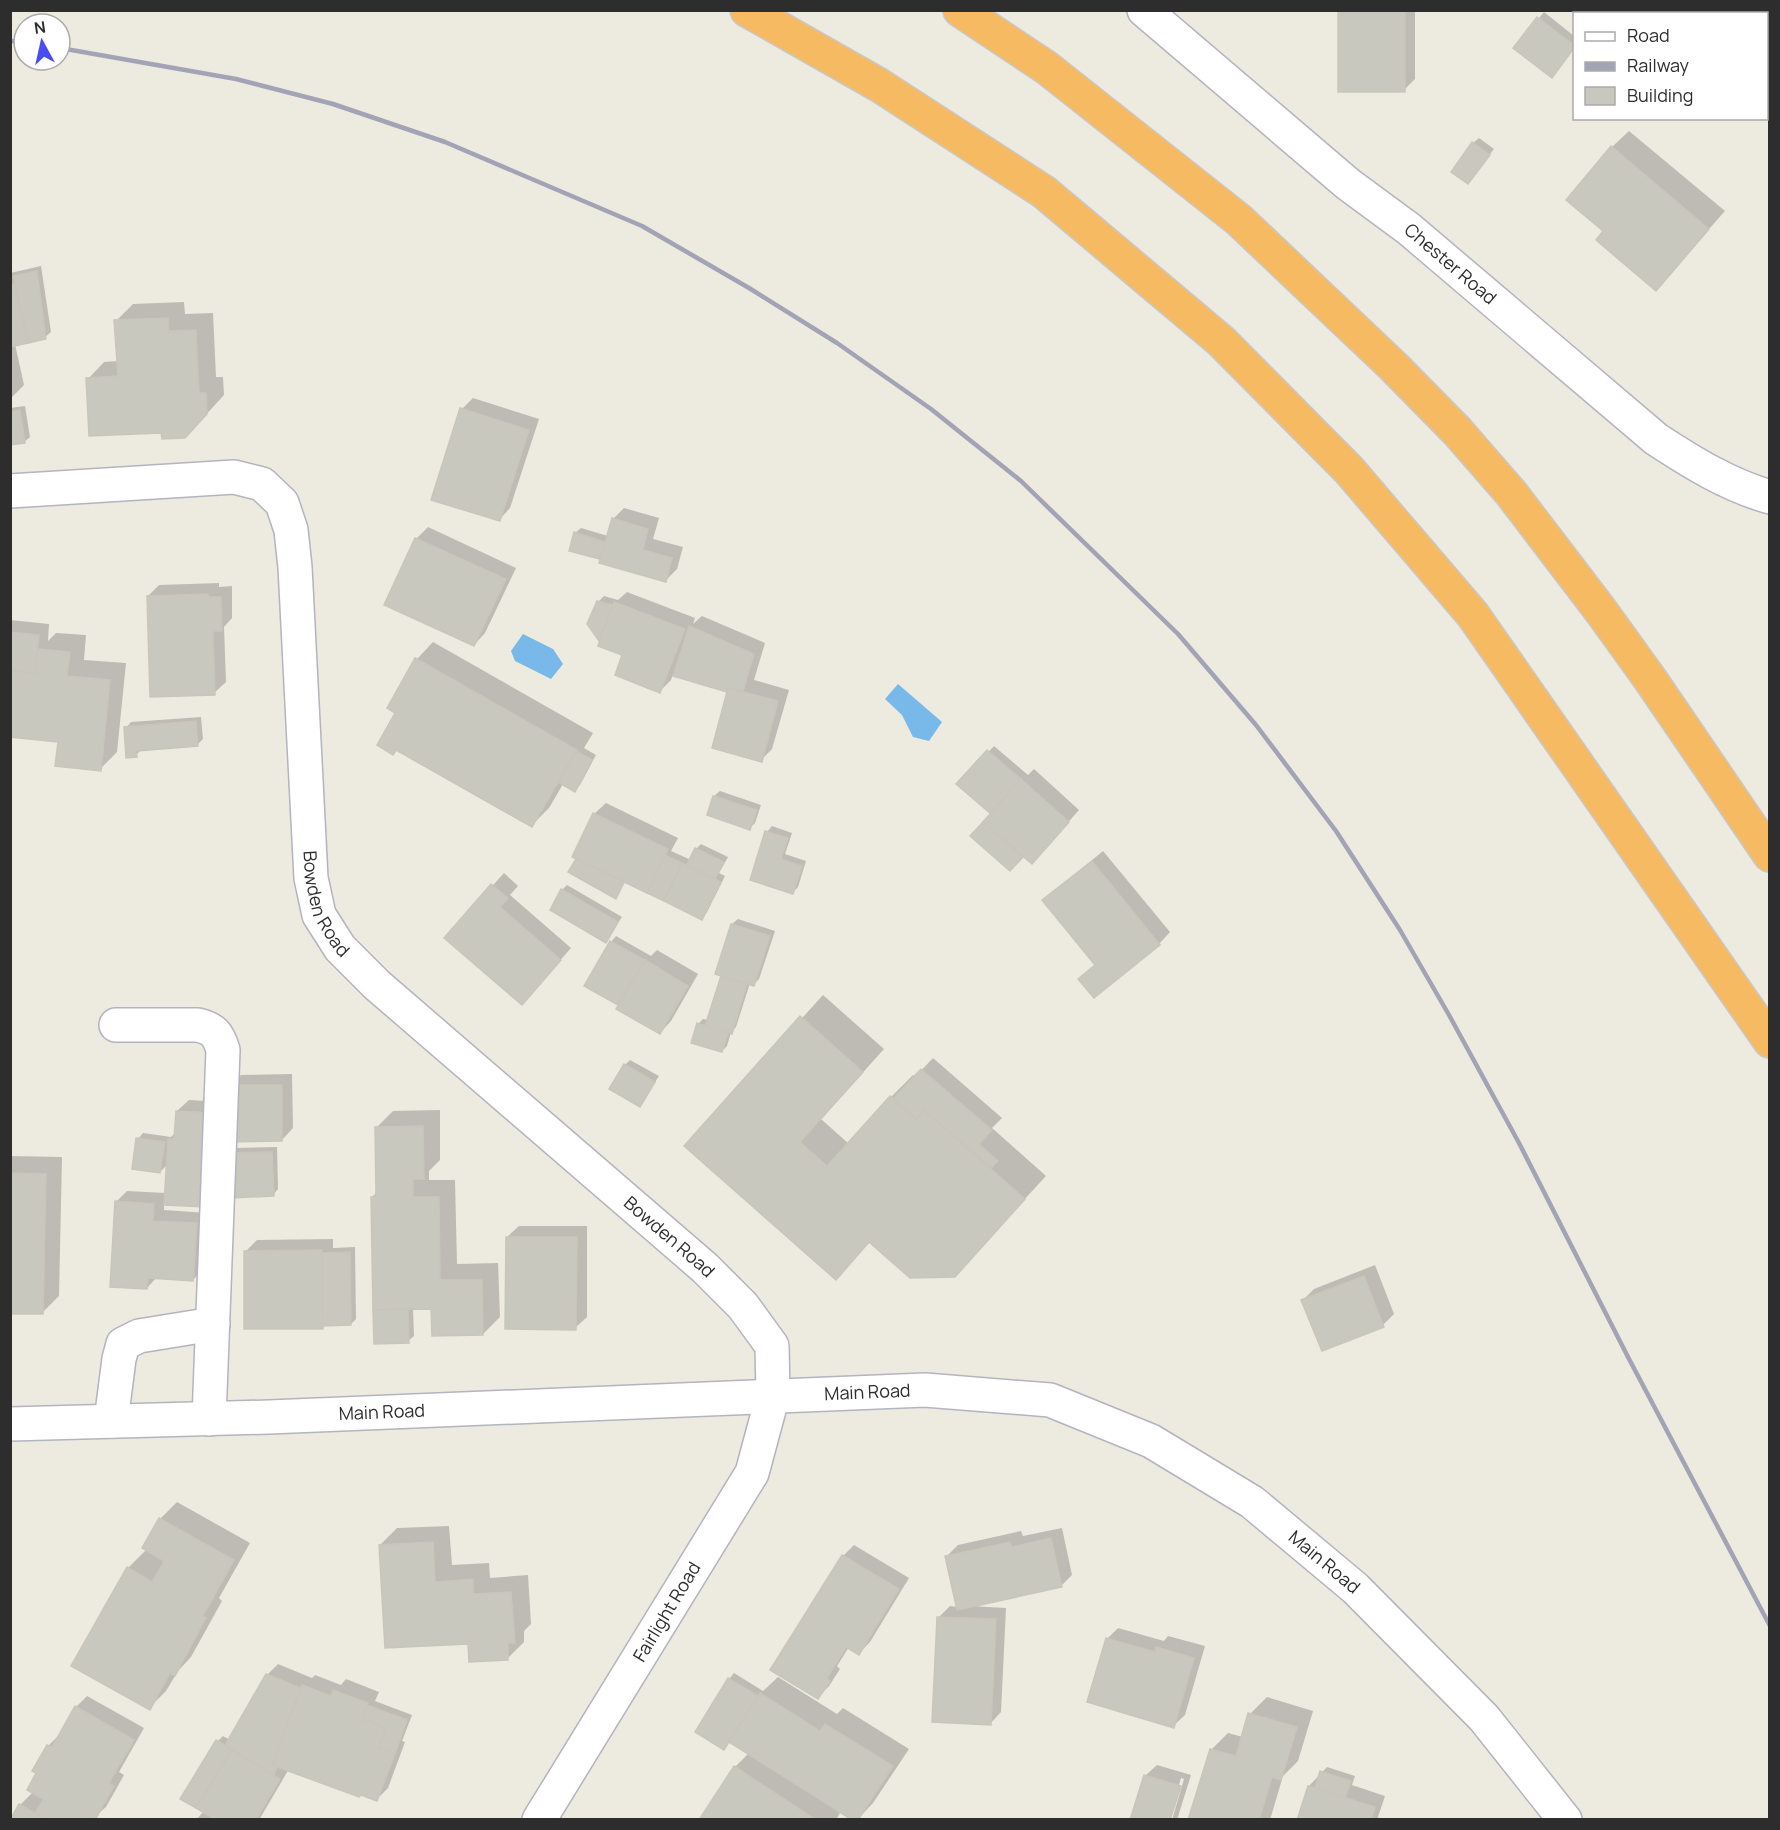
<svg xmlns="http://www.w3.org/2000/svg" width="1780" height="1830" font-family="Manrope,sans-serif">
<rect width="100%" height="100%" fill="#edeae0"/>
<g fill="#79b9e9">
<polygon points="523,634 553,649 563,664 551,679 515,661 511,651"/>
<polygon points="898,684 942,722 929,741 913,737 902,715 885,699"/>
</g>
<g fill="#0003">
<polygon points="1340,10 1415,10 1415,79 1404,90"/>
<polygon points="1544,12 1574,36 1574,48 1552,76 1515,48"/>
<polygon points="1629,131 1725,211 1656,289 1605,231 1612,147"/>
<polygon points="1479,138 1494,149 1468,182 1473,143"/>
<polygon points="41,266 51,332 45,337 15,344 24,385 10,399 10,273"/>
<polygon points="184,302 185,314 213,313 216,377 223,377 224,395 202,419 163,431 88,379 104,362 118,361 116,321 133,304"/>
<polygon points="473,398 539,419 510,508 499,520 462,409"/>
<polygon points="25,406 30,437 24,442 10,444 10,408"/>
<polygon points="624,508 659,518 653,539 683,547 677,569 666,580 603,554 599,558 575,533 581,528 608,536 613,519"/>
<polygon points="428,527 516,568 485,633 474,645 386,604 417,538"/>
<polygon points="219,583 219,587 232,586 232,618 224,627 226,682 214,693 148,596 159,585"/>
<polygon points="627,592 695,618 693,624 702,616 765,643 754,680 789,690 772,749 761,760 729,691 673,674 671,680 660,691 604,634 599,639 598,602 604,596 618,600"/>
<polygon points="10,620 49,624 48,641 56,633 86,635 84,660 126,663 117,752 100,769 59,740 10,735"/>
<polygon points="433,642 593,733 584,748 596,755 580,785 574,790 563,784 549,808 532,825 389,707 417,659"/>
<polygon points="201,717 203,739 198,744 141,749 136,756 126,728 131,722"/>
<polygon points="994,746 1028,775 1034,769 1079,810 1043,851 1023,855 1010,869 972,836 993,814 959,784"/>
<polygon points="720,791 761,805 755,823 750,828 714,796"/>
<polygon points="606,803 678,838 671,851 691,860 696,849 701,844 728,857 719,873 725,876 707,912 702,918 626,881 615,897 570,871 578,859 594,814"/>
<polygon points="772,826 792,833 785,854 806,861 798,887 793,892 767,832"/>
<polygon points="1103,851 1170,932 1159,944 1096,964 1044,900"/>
<polygon points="504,873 518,886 510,895 571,948 533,991 446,938"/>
<polygon points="567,885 622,917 606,941 562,890"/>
<polygon points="738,919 775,931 759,979 754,984 750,983 736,1027 731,1032 727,1046 722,1051 698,1024 703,1019 708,1020 723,975 732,924"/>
<polygon points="616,936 651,956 657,950 698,974 671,1021 660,1033 623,998 618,1003 611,942"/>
<polygon points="823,995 884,1049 821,1119 849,1144 891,1097 913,1075 915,1077 933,1058 1002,1118 992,1128 1046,1176 954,1276 871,1241 836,1278 686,1146"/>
<polygon points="630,1060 659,1076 640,1106 625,1065"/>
<polygon points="292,1074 293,1128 282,1140 230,1086 241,1075"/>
<polygon points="189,1100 223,1102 207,1205 164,1203 164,1210 208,1213 204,1268 193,1280 157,1277 147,1288 116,1202 127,1191 166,1193 168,1164 160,1172 138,1139 143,1133 171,1137 176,1132 177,1111"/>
<polygon points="440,1110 440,1160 429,1171 429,1180 455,1180 457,1264 498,1263 500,1317 483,1334 433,1307 413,1308 414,1336 408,1341 372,1197 377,1192 376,1128 393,1111"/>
<polygon points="277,1147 278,1189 273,1195 232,1196 236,1148"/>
<polygon points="10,1156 62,1157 59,1296 42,1313 10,1312"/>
<polygon points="519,1226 587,1226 587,1317 575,1328 507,1237"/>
<polygon points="333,1239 333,1248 355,1247 356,1319 351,1324 325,1324 322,1327 245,1252 257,1240"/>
<polygon points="1375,1265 1394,1314 1383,1325 1303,1300 1314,1289"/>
<polygon points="177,1502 250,1543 219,1598 222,1601 191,1657 178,1671 166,1691 149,1708 128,1568 147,1549 160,1519"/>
<polygon points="449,1526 452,1565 489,1563 490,1578 528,1575 531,1624 524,1631 524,1642 507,1659 470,1642 380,1545 397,1528"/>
<polygon points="1062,1528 1072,1575 1061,1586 970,1606 1006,1608 1001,1712 990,1724 938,1618 950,1606 958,1607 946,1557 958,1545 1021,1531 1023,1536"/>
<polygon points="854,1545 909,1578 870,1642 859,1653 849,1647 837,1666 840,1669 829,1686 818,1697 843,1556"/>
<polygon points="1118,1628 1164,1641 1168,1636 1205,1646 1185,1715 1173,1726 1107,1639"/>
<polygon points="278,1664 312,1678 315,1675 341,1685 346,1679 379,1692 375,1701 412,1715 402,1741 405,1742 388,1788 377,1799 289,1769 259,1820 196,1820 204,1811 182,1798 218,1741 223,1736 230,1740 267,1675"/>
<polygon points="734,1673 763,1691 778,1677 837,1714 843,1708 909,1749 873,1803 857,1820 841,1811 836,1820 701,1820 735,1767 749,1753 730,1741 724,1748 729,1679"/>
<polygon points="87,1696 144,1728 119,1772 124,1775 106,1807 91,1820 12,1820 20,1805 33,1792 48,1746 59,1735 76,1707"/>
<polygon points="1267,1697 1313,1711 1298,1761 1283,1776 1270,1820 1190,1820 1211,1750 1228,1733 1243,1737 1250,1714"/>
<polygon points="1157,1765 1191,1775 1177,1820 1172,1820 1184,1779 1181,1778 1169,1820 1145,1776"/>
<polygon points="1327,1767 1355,1776 1352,1785 1385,1796 1377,1820 1299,1820 1309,1786"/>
</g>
<g fill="#c9c8be" stroke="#c9c6b9" stroke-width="1.5">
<rect x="1338" y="10" width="67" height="82"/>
<polygon points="1537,17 1574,45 1574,48 1552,78 1513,48"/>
<polygon points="1472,142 1490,155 1468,184 1451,172"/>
<polygon points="1611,146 1709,229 1656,291 1596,240 1603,231 1566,200"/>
<polygon points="37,271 46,339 28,343 13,276"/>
<polygon points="15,284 28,343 10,347 10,285"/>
<polygon points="168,318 168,331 196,330 199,393 206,393 207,414 185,438 162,439 161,433 89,436 86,378 118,376 114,320"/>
<polygon points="460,408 529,430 500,521 431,500"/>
<polygon points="20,410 25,443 10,445 10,412"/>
<polygon points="612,518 648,529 643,550 672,558 666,582 599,563"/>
<polygon points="574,532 605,542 600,559 569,551"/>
<polygon points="415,538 506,579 474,646 384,605"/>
<polygon points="208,594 209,597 221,597 222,631 213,631 215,695 150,697 147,596"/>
<polygon points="597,601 613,605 599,641 587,624"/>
<polygon points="614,602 685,629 660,693 615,675 622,655 598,646"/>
<polygon points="689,626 754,654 743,691 728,688 727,692 673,676"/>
<polygon points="10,632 39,635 35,673 10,671"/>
<polygon points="38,649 70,652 67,676 110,680 101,771 55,766 58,742 10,737 10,671 35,673"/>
<polygon points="415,658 577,750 532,827 396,750 393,755 377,745 395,713 387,708"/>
<polygon points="728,688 778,701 762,762 712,748"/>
<polygon points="196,721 198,746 136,751 137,757 126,758 124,727"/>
<polygon points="987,750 1021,779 991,814 956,784"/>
<polygon points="576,751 592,760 575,792 558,782"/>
<polygon points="1021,779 1069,822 1032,864 983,822"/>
<polygon points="713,796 757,810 750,830 707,815"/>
<polygon points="593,813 668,849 647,893 572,857"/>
<polygon points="983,822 1023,857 1010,871 970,836"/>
<polygon points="765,831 788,838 781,859 802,866 793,894 750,880"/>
<polygon points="695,848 724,862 715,879 686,866"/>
<polygon points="665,855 682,863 664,901 647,893"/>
<polygon points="576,859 624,882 616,899 568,872"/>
<polygon points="1092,861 1160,945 1094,998 1078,979 1095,965 1042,900"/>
<polygon points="682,863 721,882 702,920 664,901"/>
<polygon points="491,884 508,898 500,907 561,960 522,1005 444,938"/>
<polygon points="561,889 618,922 606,943 550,910"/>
<polygon points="731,924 770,936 754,986 715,974"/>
<polygon points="610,941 645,960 618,1005 584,986"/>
<polygon points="645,960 688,986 660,1034 616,1009"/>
<polygon points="721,976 747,984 732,1034 705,1026"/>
<polygon points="800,1016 863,1072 800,1142 827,1166 890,1096 916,1119 924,1110 1025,1199 955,1277 910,1278 869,1242 836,1280 684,1146"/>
<polygon points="697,1023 728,1033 722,1052 691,1043"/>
<polygon points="624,1064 655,1082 640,1107 609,1089"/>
<polygon points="921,1069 992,1130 979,1144 998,1161 991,1168 924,1110 916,1119 893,1099"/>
<polygon points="228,1085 282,1085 282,1141 229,1142"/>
<polygon points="176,1111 212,1113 207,1207 164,1205 168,1139 174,1139"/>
<polygon points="423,1126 424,1179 413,1179 413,1197 439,1197 440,1280 482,1280 483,1335 432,1336 431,1309 373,1310 371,1197 376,1197 375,1127"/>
<polygon points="136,1138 165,1142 160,1173 132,1169"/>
<polygon points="272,1152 274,1196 231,1198 229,1153"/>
<polygon points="10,1173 46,1174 43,1314 10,1314"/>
<polygon points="115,1201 154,1204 153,1221 197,1223 193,1281 148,1278 147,1289 110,1287"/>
<polygon points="506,1237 577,1237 576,1330 505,1329"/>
<polygon points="322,1250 323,1329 244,1329 244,1251"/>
<polygon points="350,1252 351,1325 323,1326 322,1253"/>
<polygon points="1364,1276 1384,1327 1322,1351 1301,1300"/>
<polygon points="408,1309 409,1343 374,1344 373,1310"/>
<polygon points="159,1518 234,1560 203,1616 206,1618 175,1676 170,1673 150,1710 71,1666 127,1567 152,1582 164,1561 142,1548"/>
<polygon points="1051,1538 1062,1587 957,1610 945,1556 1010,1542 1012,1547"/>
<polygon points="433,1542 435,1582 473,1579 473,1594 511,1592 515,1643 508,1643 508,1660 469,1662 468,1644 385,1648 379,1545"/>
<polygon points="842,1555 899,1589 859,1655 846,1647 827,1678 830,1681 818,1699 770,1670"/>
<polygon points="937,1617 996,1619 991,1725 932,1722"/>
<polygon points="1106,1638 1155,1652 1156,1647 1194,1658 1174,1728 1087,1702"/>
<polygon points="266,1674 301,1688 272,1765 277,1766 274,1775 225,1745"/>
<polygon points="728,1678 758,1696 724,1750 695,1732"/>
<polygon points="302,1685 331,1696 333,1690 368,1703 362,1719 386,1728 379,1747 395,1754 377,1801 361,1795 359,1797 272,1765"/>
<polygon points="760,1693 820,1731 825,1724 893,1766 858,1820 852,1820 729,1742"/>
<polygon points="367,1705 407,1720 395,1754 379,1747 386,1728 362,1719"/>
<polygon points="75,1706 134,1740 109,1783 114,1786 95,1820 89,1817 88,1820 46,1820 35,1813 43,1799 27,1790 36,1773 32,1771 47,1745 52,1747"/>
<polygon points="1248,1713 1297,1727 1281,1780 1272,1777 1259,1820 1188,1820 1210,1749 1236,1756"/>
<polygon points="216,1740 232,1750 196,1808 180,1799"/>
<polygon points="232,1750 280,1779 256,1820 216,1820 196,1808"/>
<polygon points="734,1766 816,1820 699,1820"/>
<polygon points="1320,1771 1351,1781 1345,1798 1315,1788"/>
<polygon points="1144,1775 1181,1786 1170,1820 1130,1820"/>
<polygon points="1308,1786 1375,1807 1371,1820 1297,1820"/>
<polygon points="19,1804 35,1813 46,1820 10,1820"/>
</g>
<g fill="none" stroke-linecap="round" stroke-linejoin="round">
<defs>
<g id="street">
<path id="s1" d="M1144,10L1348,184L1409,229L1656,439C1691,462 1728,485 1770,497"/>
<path id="s2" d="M10,491L234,477L262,484L282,503L291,530L295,567L311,878L319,915L340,948L377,985L705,1268L743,1306L772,1346L773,1395L752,1473L539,1820"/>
<path d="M116,1025H198C214,1029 218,1034 223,1050L209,1419"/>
<polyline points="111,1421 119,1359 123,1344 139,1336 213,1324"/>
</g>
<g id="secondary">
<path id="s3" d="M10,1424L269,1417L925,1390L1050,1400L1151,1441L1252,1502L1355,1588L1484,1718L1565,1820"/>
</g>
<g id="highway">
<polyline points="747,10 879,85 1044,192 1221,341 1349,470 1473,615 1770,1041"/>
<polyline points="960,10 1047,68 1239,220 1393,366 1457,431 1511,493 1601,611 1650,679 1770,855"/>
</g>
</defs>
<use href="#street" stroke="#b3b4bf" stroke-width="36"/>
<use href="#secondary" stroke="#b3b4bf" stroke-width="36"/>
<use href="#highway" stroke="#c8c8c8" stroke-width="36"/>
<use href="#street" stroke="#fff" stroke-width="33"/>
<use href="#secondary" stroke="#fff" stroke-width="33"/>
<use href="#highway" stroke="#f6bb62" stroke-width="33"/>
<g stroke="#a3a3b6" stroke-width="4.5">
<polyline points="10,41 24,42"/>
<polyline points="60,48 236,79 333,104 445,142 642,226 749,288 837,343 931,409 1021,481 1178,634 1256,725 1336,831 1400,930 1449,1015 1519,1143 1628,1357 1770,1626"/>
</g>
</g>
<g text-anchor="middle" stroke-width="4.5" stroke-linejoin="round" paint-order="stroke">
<g font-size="18" fill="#2d2d2d" stroke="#fff">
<text dy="6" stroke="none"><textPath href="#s1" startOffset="398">Chester Road</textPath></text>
<text dy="6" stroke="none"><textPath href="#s2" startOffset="687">Bowden Road</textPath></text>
<text dy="6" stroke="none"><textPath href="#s2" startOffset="1173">Bowden Road</textPath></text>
<text dy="6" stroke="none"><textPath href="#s3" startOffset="858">Main Road</textPath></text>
<text dy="6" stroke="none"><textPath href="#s3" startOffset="372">Main Road</textPath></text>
<text dy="6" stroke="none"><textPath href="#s3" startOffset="1362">Main Road</textPath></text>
<text transform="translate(667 1612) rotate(-59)" y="6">Fairlight Road</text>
</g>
</g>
<rect width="1780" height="1830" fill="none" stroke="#2d2d2d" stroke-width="24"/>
<rect x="1573" y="12" width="195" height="108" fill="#ffffff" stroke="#ababab" stroke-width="1.5"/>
<rect x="1585" y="32" width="30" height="9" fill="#ffffff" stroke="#ababab" stroke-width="1.5"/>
<text x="1627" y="42" font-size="18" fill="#2d2d2d">Road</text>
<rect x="1585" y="62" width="30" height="9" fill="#a3a3b6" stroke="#ababab" stroke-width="1.5"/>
<text x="1627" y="72" font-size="18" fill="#2d2d2d">Railway</text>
<rect x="1585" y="87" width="30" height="18" fill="#c9c8be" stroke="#ababab" stroke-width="1.5"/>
<text x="1627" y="102" font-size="18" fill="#2d2d2d">Building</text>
<g transform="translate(42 42) rotate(352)"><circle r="28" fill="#ffffff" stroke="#ababab" stroke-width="1.5"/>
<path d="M0-4.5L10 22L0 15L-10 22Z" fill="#494cf1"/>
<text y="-9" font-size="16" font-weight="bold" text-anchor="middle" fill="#2d2d2d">N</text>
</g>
</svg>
